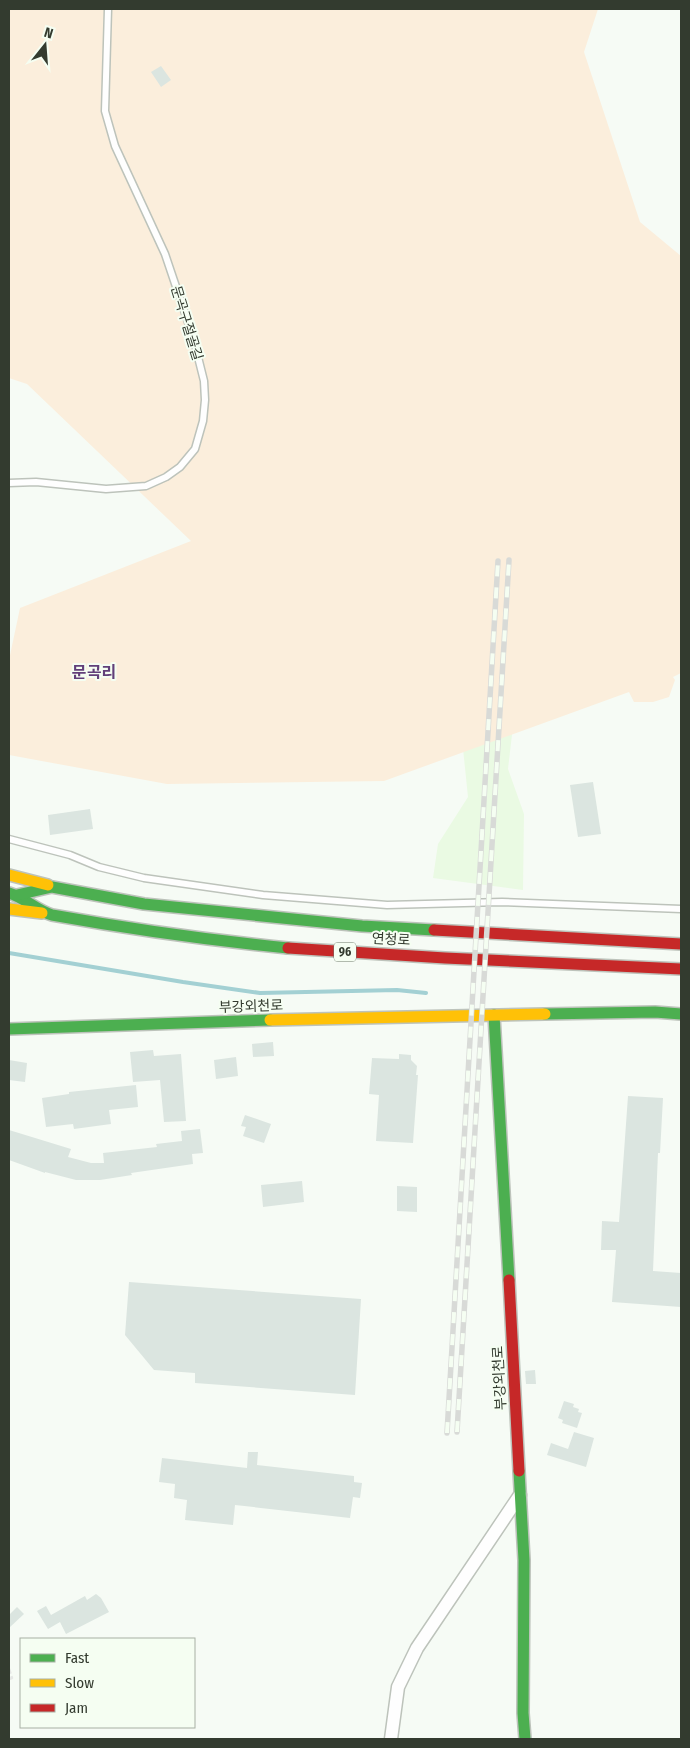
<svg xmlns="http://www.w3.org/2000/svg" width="690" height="1748" font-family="'Fira Sans Condensed','Noto Sans KR',sans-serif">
<rect width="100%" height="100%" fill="#f6fbf5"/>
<polygon fill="#eafae3" points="522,649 508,769 524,814 523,890 433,878 438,844 468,797 458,700"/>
<polygon fill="#fbeedc" points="9,9 598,9 584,52 640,222 681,256 681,673 673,677 675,680 669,697 653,702 634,702 629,692 384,781 167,784 9,755 9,660 20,608 191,541 27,384 9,378"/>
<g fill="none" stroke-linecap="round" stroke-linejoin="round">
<polyline stroke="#a3d0d3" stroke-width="4" points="9,953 183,982 260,993 397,990 426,993"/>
</g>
<g fill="#dbe5e0">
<polygon points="161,66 171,80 161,87 151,72"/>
<polygon points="593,782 601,834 578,837 570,785"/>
<polygon points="90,809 93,829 50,835 48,815"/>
<polygon points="273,1042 274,1056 253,1057 252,1044"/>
<polygon points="153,1050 154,1056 181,1054 186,1121 164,1122 160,1080 133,1082 130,1052"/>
<polygon points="399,1054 411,1055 411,1060 417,1066 416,1075 418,1075 413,1143 376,1141 379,1095 369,1094 372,1058 399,1059"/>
<polygon points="236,1057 238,1076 216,1079 214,1060"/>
<polygon points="9,1060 27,1063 25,1082 9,1080"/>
<polygon points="136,1085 138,1107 109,1110 111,1124 74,1129 73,1124 46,1127 42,1098 69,1094 69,1092"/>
<polygon points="628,1096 663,1098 660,1153 658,1153 653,1271 681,1273 681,1307 612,1302 616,1250 601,1250 602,1221 619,1222"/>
<polygon points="245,1115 271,1124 264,1143 243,1136 246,1127 241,1126"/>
<polygon points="200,1129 203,1153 192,1154 193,1164 131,1173 132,1175 100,1180 76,1180 45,1172 45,1173 9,1160 9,1130 71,1149 68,1157 91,1163 104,1163 103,1153 157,1147 156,1144 182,1141 181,1131"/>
<polygon points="302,1181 304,1202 263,1207 261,1185"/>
<polygon points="397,1186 417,1187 417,1212 397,1211"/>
<polygon points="129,1282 361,1299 355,1395 195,1383 195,1373 154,1370 125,1335"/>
<polygon points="535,1370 536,1384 526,1384 525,1371"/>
<polygon points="564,1401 574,1404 573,1407 579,1409 578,1412 582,1413 577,1428 562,1423 563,1420 558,1418"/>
<polygon points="574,1432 594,1438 586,1467 547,1455 551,1443 568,1449"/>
<polygon points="248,1452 258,1452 257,1465 354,1476 354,1482 362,1483 360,1498 353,1497 350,1518 235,1505 233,1525 185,1520 187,1500 174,1498 175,1484 159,1482 162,1458 247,1468"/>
<polygon points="96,1594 101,1598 109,1612 66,1634 60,1622 48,1629 37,1611 46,1606 51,1615 85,1596 87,1600"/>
<polygon points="17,1607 24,1614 9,1628 9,1615"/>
</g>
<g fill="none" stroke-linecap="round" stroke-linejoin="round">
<defs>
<g id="lane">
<polyline points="9,483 36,482 106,489 146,486 166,477 180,467 195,449 203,421 205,400 204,381 193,337 165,254 115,146 105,111 108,9"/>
<polyline points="9,839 70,855 99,867 144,878 263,895 387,905 502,902 681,909"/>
</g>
<polyline id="street" points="391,1739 398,1687 417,1648 520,1495"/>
<g id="fast">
<path d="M9,893C25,898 36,910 52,915C130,929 208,940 288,948"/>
<polyline points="17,895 52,887 144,904 362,926 434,930"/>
<polyline points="545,1014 655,1012 681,1014"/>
<polyline points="494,1015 509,1280"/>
<polyline points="9,1029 270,1020"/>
<polyline points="519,1471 524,1560 523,1713 525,1739"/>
</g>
<g id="slow">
<polyline points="9,875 48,885"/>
<polyline points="9,909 42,913"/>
<polyline points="270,1020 545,1014"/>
</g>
<g id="jam">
<polyline points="434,930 681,944"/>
<polyline points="288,948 445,958 681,969"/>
<polyline points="509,1280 519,1471"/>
</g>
</defs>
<use href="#lane" stroke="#bdc3bb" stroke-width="9"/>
<use href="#street" stroke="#bdc3bb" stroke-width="15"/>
<use href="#fast" stroke="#bdc3bb" stroke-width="14"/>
<use href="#slow" stroke="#bdc3bb" stroke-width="14"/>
<use href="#jam" stroke="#bdc3bb" stroke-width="14"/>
<polyline stroke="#e5e7e5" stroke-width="2.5" stroke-dasharray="5 2.5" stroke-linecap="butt" points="9,1669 12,1678 9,1679"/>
<use href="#lane" stroke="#fefefe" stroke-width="6"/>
<use href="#street" stroke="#fefefe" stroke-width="12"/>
<use href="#fast" stroke="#4caf50" stroke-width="11"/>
<use href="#slow" stroke="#ffc107" stroke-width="11"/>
<use href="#jam" stroke="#c62828" stroke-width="11"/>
<defs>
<g id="rail">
<polyline points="457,1432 509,560"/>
<polyline points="447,1433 498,561"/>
</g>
</defs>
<use href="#rail" stroke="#d8dad7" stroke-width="5.5"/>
<use href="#rail" stroke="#f5fef2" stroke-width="4" stroke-dasharray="11" stroke-linecap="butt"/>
</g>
<g text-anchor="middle" stroke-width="4" stroke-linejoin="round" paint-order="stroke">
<rect fill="#f5fef2" stroke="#6d766a" stroke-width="1" x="334" y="942.5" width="22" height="19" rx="4"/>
<g font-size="12" font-weight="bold" fill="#333b2f">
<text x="345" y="956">96</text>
</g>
<g font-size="14" fill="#333b2f" stroke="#f5fef2">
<text transform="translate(187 323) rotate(73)" y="5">문곡구절골길</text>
<text transform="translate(391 939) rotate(3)" y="5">연청로</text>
<text transform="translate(251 1006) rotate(-2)" y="5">부강외천로</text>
<text transform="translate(499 1378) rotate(-93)" y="5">부강외천로</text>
</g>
<g font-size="16" font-weight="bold" fill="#613f79" stroke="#f5fef2">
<text x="94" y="678">문곡리</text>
</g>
</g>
<rect width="690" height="1748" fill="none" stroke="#333b2f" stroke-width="20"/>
<rect x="20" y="1638" width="175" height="90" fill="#f5fef2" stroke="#a7b0a4"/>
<rect x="30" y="1654" width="25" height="8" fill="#4caf50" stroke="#a7b0a4"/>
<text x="65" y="1663" font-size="15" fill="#333b2f">Fast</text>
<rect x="30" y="1679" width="25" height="8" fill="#ffc107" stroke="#a7b0a4"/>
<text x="65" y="1688" font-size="15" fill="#333b2f">Slow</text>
<rect x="30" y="1704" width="25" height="8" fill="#c62828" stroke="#a7b0a4"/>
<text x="65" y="1713" font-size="15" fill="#333b2f">Jam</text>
<g transform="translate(45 45) rotate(17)" stroke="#f5fef2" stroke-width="4" paint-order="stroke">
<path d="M0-4L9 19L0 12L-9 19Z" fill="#333b2f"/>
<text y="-8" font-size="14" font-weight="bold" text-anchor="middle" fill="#333b2f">N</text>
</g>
</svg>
